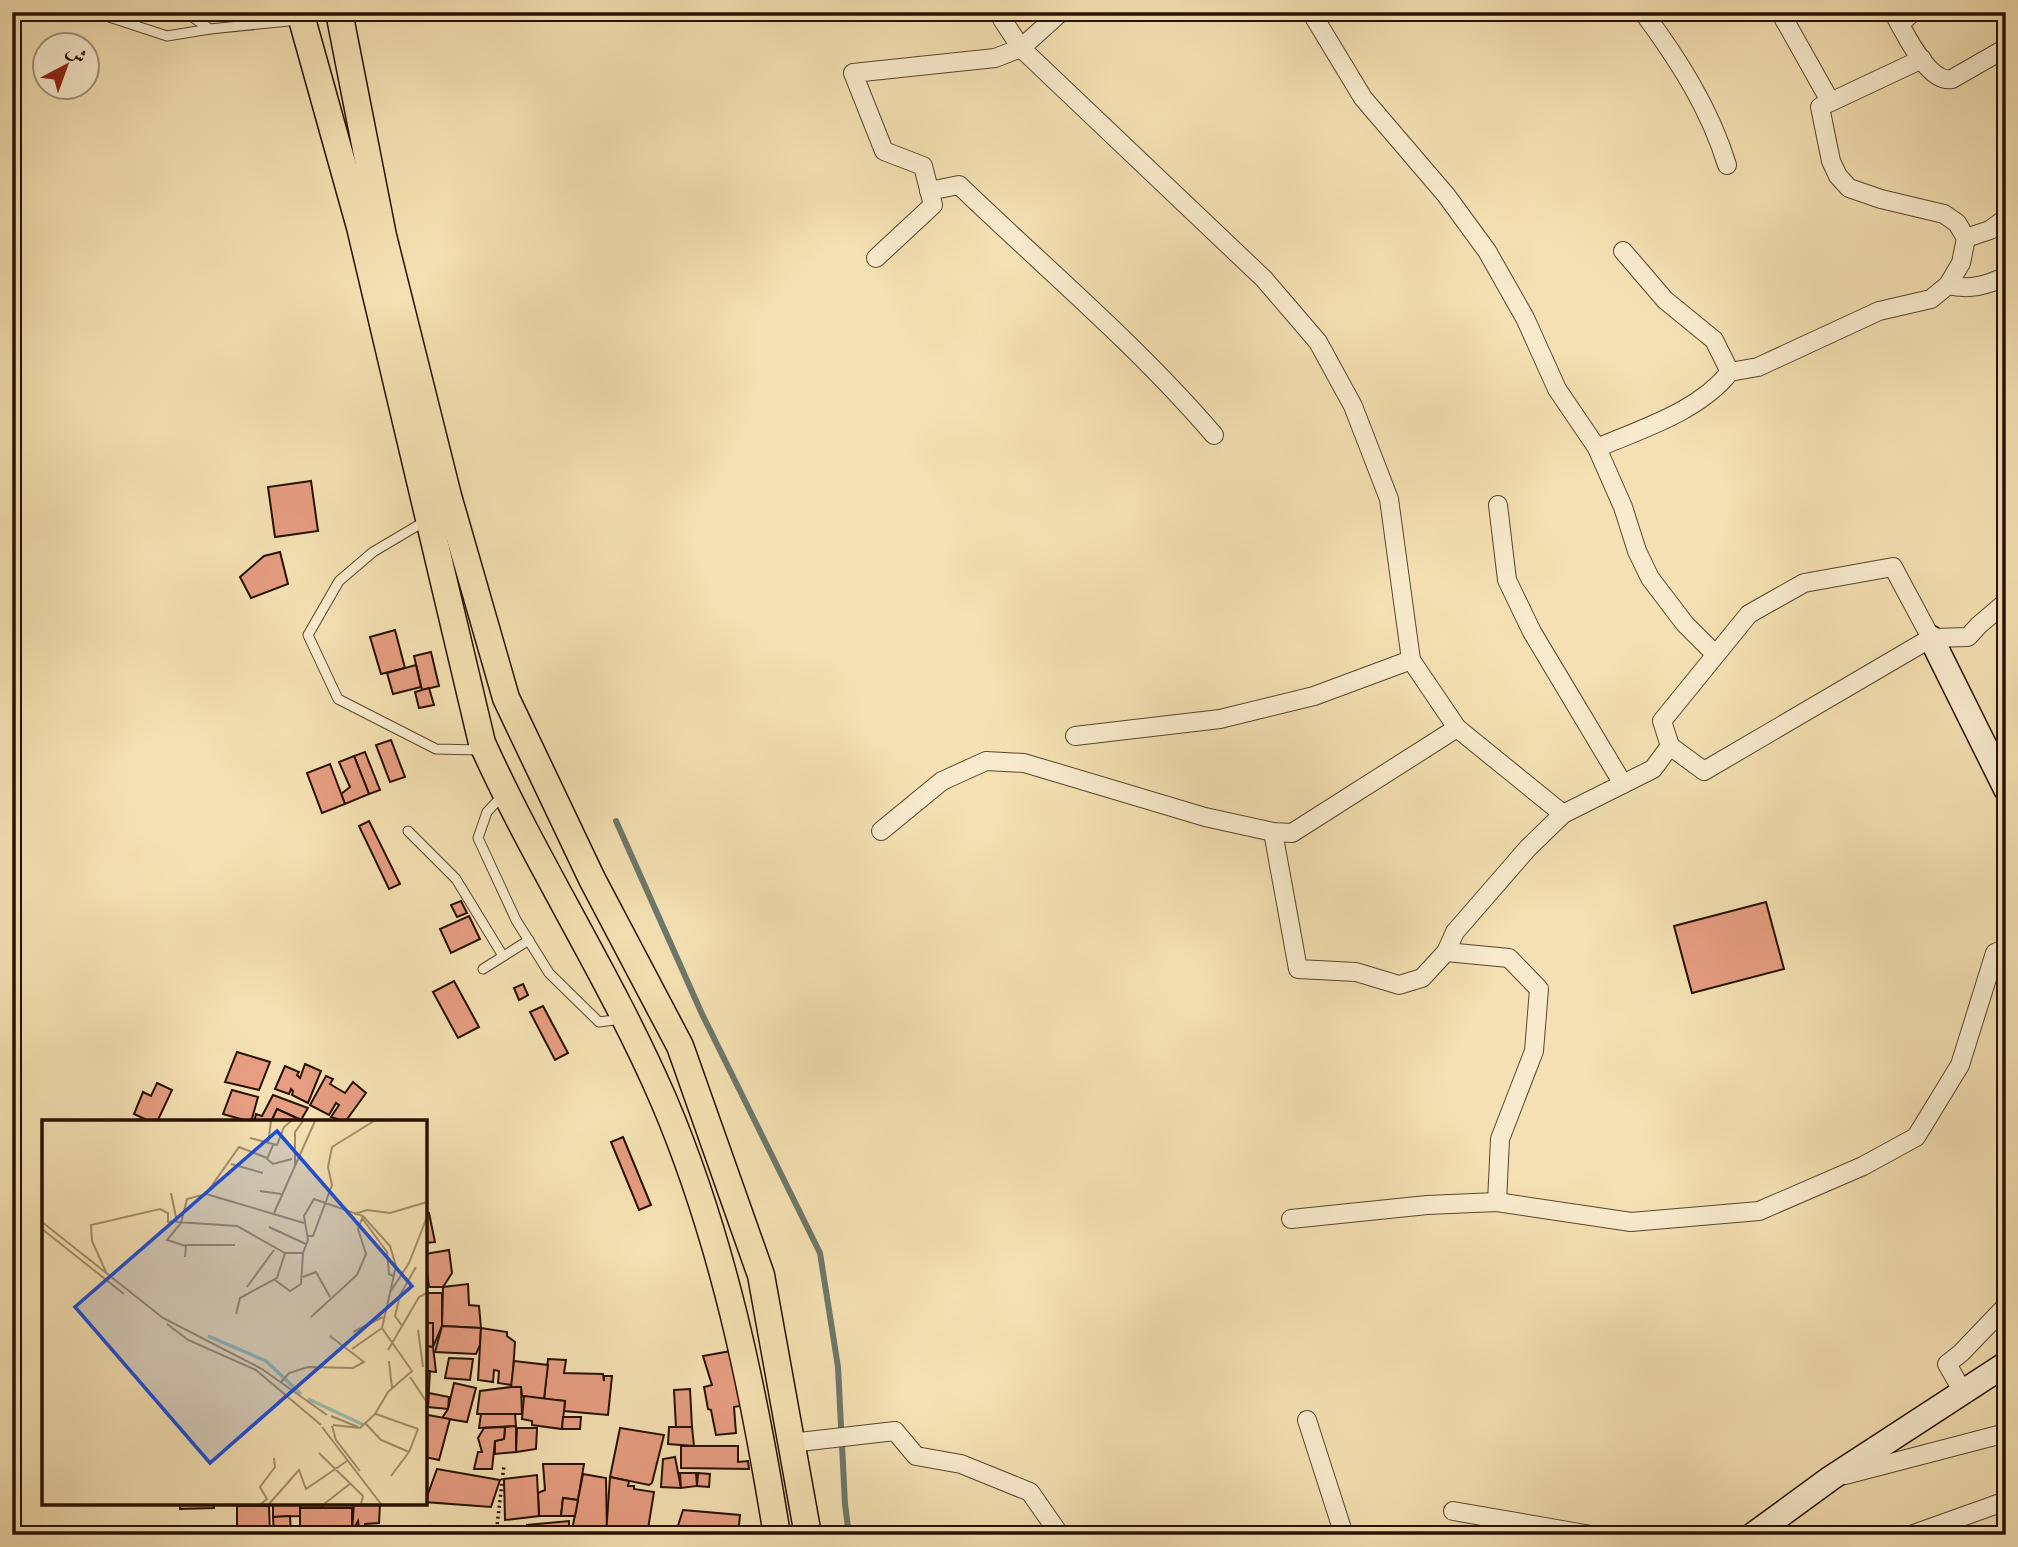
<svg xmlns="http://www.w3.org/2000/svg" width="2018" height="1547" font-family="'EB Garamond',Amiri,serif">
<rect width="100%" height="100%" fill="#f4e0b2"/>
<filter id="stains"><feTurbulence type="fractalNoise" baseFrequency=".00286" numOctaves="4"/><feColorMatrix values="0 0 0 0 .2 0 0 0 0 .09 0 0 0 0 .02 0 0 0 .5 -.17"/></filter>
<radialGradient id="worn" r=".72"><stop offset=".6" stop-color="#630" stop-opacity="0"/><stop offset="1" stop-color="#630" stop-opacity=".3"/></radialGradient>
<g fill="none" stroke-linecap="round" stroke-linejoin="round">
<polyline stroke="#6d786a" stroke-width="6" points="616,821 702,1014 820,1253 838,1367 845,1504 849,1535"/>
</g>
<g fill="#e69d81" stroke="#271001" stroke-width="2">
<polygon points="311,481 318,531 275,537 268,487"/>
<polygon points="280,552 288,584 251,598 240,577 264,556"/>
<polygon points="395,630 405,668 381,674 370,637"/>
<polygon points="431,652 439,686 422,690 414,656"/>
<polygon points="416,665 421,687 393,694 387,673"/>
<polygon points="429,688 434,705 419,708 415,692"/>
<polygon points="391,740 405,777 390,782 376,745"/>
<polygon points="365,752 380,790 369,794 354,756"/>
<polygon points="354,756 369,794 345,804 341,794 350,787 339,762"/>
<polygon points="330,764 345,804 322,813 307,773"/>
<polygon points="369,821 400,884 389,889 359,826"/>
<polygon points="461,901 467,913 457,917 451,905"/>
<polygon points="1766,902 1784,969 1692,993 1674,926"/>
<polygon points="469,916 480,939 451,953 440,929"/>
<polygon points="454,981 479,1027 458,1038 433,992"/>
<polygon points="523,984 528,995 519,1000 514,988"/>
<polygon points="543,1006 568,1053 555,1060 530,1012"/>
<polygon points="237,1052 270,1062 259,1090 225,1082"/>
<polygon points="305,1064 321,1071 308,1103 292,1095 293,1091 291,1089 289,1094 275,1089 285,1066 299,1072 297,1075 300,1078"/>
<polygon points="326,1076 333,1079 330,1084 345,1093 353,1082 366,1093 345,1122 331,1117 339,1105 336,1103 329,1115 310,1105"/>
<polygon points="157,1083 172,1090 157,1122 151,1122 134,1114 143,1092 151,1096"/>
<polygon points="232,1090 258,1097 251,1122 223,1114"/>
<polygon points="273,1095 308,1108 301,1120 277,1109 271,1122 254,1122 256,1114 262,1116"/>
<polygon points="277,1109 301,1120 304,1122 271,1122"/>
<polygon points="623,1137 651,1205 639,1210 611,1142"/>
<polygon points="429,1213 435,1242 425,1243 425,1214"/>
<polygon points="449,1250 452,1273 443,1287 429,1287 425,1254"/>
<polygon points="468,1284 469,1305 479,1306 481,1328 442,1326 443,1287"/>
<polygon points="425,1293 442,1293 442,1326 433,1347 433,1323 425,1323"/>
<polygon points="425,1323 433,1323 433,1347 425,1346"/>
<polygon points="442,1326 481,1328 480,1345 476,1354 435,1352"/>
<polygon points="481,1328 507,1332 507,1336 515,1342 512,1385 498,1383 499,1371 494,1370 493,1382 478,1380"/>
<polygon points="425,1346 433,1347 436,1372 425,1371"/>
<polygon points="731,1351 745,1405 734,1407 736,1433 716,1435 711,1410 708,1409 704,1387 712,1385 703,1356"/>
<polygon points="449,1358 473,1359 470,1380 445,1378"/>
<polygon points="548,1359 566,1360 564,1373 603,1374 604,1381 604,1376 612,1376 608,1415 564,1411 565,1401 544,1399"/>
<polygon points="514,1361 548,1365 544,1399 522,1396 521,1387 511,1387"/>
<polygon points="425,1371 430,1371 428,1407 425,1406"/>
<polygon points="454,1383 476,1388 467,1422 442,1418 448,1409"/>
<polygon points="511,1387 521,1387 522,1414 477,1414 480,1391"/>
<polygon points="690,1389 692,1427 676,1428 674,1390"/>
<polygon points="429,1393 449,1397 448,1409 428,1407"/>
<polygon points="524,1396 565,1401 562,1429 532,1425 532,1421 522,1419"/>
<polygon points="481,1414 515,1414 516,1426 479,1428"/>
<polygon points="428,1415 450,1419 439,1460 425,1457 425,1425"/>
<polygon points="563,1417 581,1417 580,1429 562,1429"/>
<polygon points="516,1426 516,1452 495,1454 495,1441 504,1439 505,1427"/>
<polygon points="505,1427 504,1439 495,1441 492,1469 474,1469 478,1452 482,1452 478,1438 484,1428"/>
<polygon points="669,1427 692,1427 694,1446 668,1444"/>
<polygon points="517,1428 537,1428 536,1449 516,1452"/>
<polygon points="620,1428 664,1435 652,1483 649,1485 610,1477"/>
<polygon points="681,1446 738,1446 738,1462 748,1461 749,1469 681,1468"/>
<polygon points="675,1457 681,1488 661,1487 663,1459"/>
<polygon points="543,1464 584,1464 578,1500 563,1498 561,1516 539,1516 538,1493 545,1490"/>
<polygon points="437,1469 500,1480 491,1507 425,1502"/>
<polygon points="680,1473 696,1473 697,1486 681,1488"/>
<polygon points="698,1473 710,1474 709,1487 697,1486"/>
<polygon points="583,1474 606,1478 607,1531 593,1531 592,1535 571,1535"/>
<polygon points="537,1475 539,1516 505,1520 504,1479"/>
<polygon points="610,1477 629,1481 628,1486 634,1486 634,1489 654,1492 647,1535 606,1535"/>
<polygon points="563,1498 578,1500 575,1516 561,1516"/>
<polygon points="180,1503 214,1503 214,1508 180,1509"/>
<polygon points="273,1503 300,1503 300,1516 273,1517"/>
<polygon points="301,1503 323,1503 323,1508 300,1508"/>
<polygon points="354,1503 380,1503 379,1523 365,1524 365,1528 359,1528 358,1521 352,1532"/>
<polygon points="237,1506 269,1506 270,1535 237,1535"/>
<rect x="300" y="1508" width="52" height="24"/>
<polygon points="683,1510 740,1515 738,1535 675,1535"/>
<polygon points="290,1516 291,1535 274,1535 273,1517"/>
<polygon points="569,1521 569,1535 528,1535 527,1525"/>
<polygon points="430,1526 431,1535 402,1535 402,1530"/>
<rect x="380" y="1527" width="11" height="8"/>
<polygon points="379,1531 379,1535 355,1535 355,1532"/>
</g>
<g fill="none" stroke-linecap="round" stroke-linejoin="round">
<defs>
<g id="lane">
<polyline points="94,12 167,36 210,29 299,20"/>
<polyline points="185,12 210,29"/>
<polyline points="427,520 373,552 339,581 308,635 338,699 436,749 480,750"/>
<polyline points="504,794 487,812 478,838 516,920 549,973 599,1022 622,1019"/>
<polyline points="408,831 456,879 503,956"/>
<polyline points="483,969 529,940"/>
</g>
<g id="street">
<polyline points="1003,12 1002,19 1021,48 1264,279 1318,342 1353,406 1389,499 1411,660 1457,728 1563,814 1653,769 1670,746 1662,721 1749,614 1804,583 1893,567 1931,638"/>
<polyline points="1311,12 1363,98 1446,195 1487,251 1525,318 1557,389 1597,448 1623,507 1637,551 1650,578 1685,624 1715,654"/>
<path d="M1643,12C1678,59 1710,109 1727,165"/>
<polyline points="1780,12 1830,101"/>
<path d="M1893,12C1904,31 1928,84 1952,79L2006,48"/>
<polyline points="1900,24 1913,12"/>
<path d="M929,191L959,185C1045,268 1136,344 1214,435"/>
<polyline points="1966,238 1990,230 2006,218"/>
<polyline points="1623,251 1665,300 1714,340 1730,372"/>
<polyline points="876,258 933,205 923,166 884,151 853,73 995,58 1021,48 1061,12"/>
<path d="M1948,285C1969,290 1986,286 2006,276"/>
<path d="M1597,448C1643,428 1698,412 1730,372L1758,367L1879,311L1931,299L1948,285L1961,263L1966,238L1957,223L1944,214L1881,199L1849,188L1838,176L1831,161L1820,107L1922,59"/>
<polyline points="1498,505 1507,580 1532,632 1623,784"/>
<polyline points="1075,736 1220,719 1314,696 1411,660"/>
<polyline points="1670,746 1704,771 1931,638 1968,637 1979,625 2006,602"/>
<polyline points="881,831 942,781 986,761 1024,763 1205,817 1273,832 1292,833 1457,728"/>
<polyline points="1273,832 1298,969 1356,972 1399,985 1422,978 1446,952 1455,932 1528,848 1563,814"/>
<polyline points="1446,952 1509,958 1539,989 1534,1051 1500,1139 1497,1202"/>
<polyline points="1291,1219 1427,1205 1497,1202 1631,1222 1759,1211 1863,1166 1916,1137 1960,1065 1995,953 2006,948"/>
<polyline points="1963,1392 1947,1364 1961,1353 2006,1306"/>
<polyline points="1307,1420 1344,1535"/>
<polyline points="791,1443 895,1431 916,1456 961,1464 1030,1492 1060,1535"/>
<polyline points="1845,1475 2006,1433"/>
<polyline points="1453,1511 1591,1535"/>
<polyline points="1911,1535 2006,1501"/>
</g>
<g id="secondary">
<polyline points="1931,638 2006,789"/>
<polyline points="1753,1535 1831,1478 2006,1364"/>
</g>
<g id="primary">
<path d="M300,12L360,227L482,743C537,865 611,978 664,1101C723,1240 753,1387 777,1535"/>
<polyline points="339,12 383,236 448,496 506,698 592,879 680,1046 761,1275 808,1535"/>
</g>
</defs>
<use href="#lane" stroke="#5a442d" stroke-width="11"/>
<use href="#street" stroke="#5a442d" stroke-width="20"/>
<use href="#secondary" stroke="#271001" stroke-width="27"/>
<use href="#primary" stroke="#271001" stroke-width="29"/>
<polyline stroke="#271001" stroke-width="3.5" stroke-dasharray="2 3.5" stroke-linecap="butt" points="496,1535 504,1465"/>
<use href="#lane" stroke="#f8ebcd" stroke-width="9"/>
<use href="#street" stroke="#f8ebcd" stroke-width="18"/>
<use href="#secondary" stroke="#f8ebcd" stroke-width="24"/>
<use href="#primary" stroke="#f4e0b2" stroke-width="26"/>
</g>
<g transform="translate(42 1120)">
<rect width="385" height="385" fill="#f4e0b2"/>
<path fill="none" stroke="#9cbdb0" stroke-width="3.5" d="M166,216L224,241L259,274M266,279L322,305"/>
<path fill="none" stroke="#a28d6b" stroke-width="2" d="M208,18L235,25L242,7L249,1M226,24L229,1M231,25L225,39L231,44L250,39M189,44L221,53M253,46V12L261,1M218,71L239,74M129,73L135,102L195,106L243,133H261L266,120L262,96L272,79L321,96L348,126L354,146L340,208L370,251L346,272L333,294L318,308L291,305M164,74L262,103M232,93L273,1M312,94L325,90L348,93L385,82M320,98L345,132L347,154L351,156M0,102L121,198L220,249L285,295M227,107L264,124M0,109L82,174M265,116H271L290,65L286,47L290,27L332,1M143,125H193M143,137L144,126L125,120L139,103L145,79L164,74L197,27L225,38M64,152L50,121L49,105L118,89L126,93V102L134,101M261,157L274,152L288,177M233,160L248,171L259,164L261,133M205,167L232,130M349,171L367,143L385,97M194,194L198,178L235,158L243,133M269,197L315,155L324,134L316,109L321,96M125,204L146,220L214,250L279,305M361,207L353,196L358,175L374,147M376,210L381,247M311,212L341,197M310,229L340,208M346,230L377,177L385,173M347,241L350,268M368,257L384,281L385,314M239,262L247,253L266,247L311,248L322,242L288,216M334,294L376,309M289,296L316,307M324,304L339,320L367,332M290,306L294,320L318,351M280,307L339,384M277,333L321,376L319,384M349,356L367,332L376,309M219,384L225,379L218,367L233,347L232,338M227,384L257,350L264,369L305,341M282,384L309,363"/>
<path fill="#1d4ed8" fill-opacity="0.15" stroke="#1d4ed8" stroke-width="3.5" d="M235,11L370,166L168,343L33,187Z"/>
<rect width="385" height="385" fill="none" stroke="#271001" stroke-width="3.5"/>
</g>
<rect width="2018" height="1547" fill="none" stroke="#f4e0b2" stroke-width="42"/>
<rect x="14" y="14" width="1990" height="1519" fill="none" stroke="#271001" stroke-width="3.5"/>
<rect x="21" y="21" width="1976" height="1505" fill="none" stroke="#271001" stroke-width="2"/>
<g transform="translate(66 66) rotate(41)"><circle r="33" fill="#f8ebcd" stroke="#a4937b" stroke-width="2"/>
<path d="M0-5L12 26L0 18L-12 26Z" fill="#8f2418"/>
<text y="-10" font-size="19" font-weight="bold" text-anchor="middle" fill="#271001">ش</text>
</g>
<rect width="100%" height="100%" filter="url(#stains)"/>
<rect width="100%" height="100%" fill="url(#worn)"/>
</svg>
